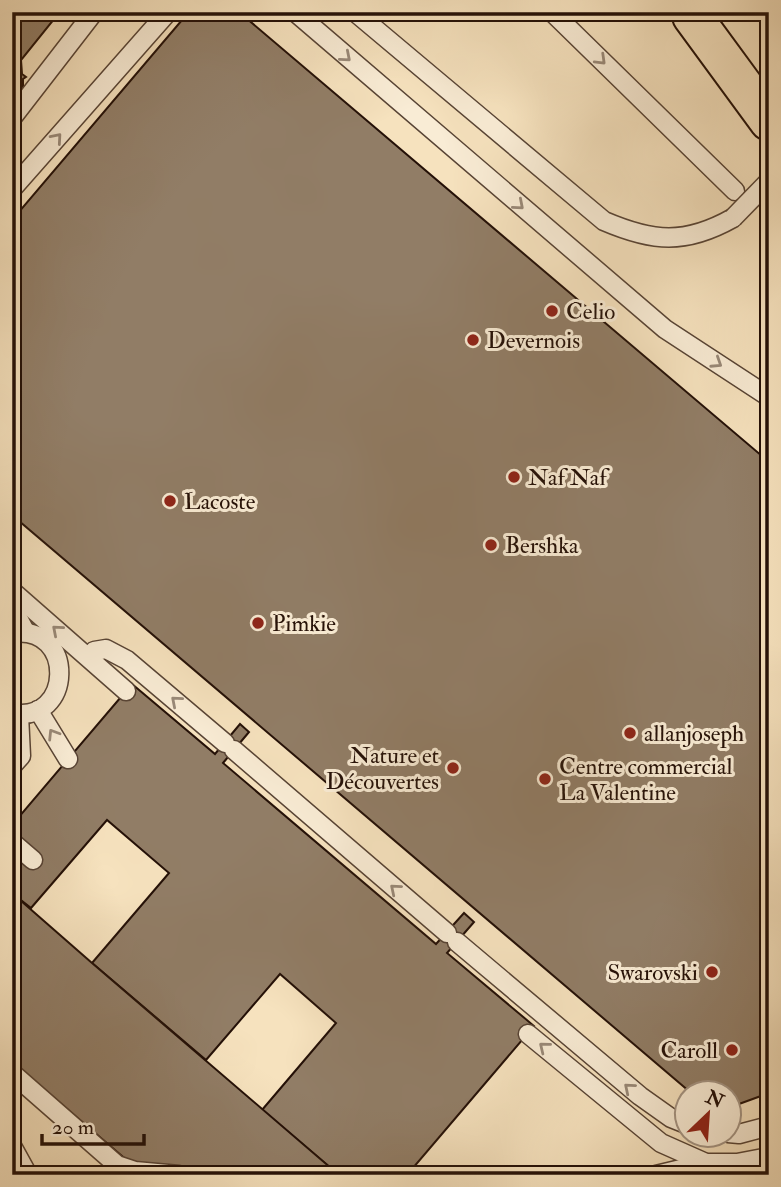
<svg xmlns="http://www.w3.org/2000/svg" width="781" height="1187" font-family="'IM FELL Double Pica',serif">
<rect width="100%" height="100%" fill="#f6e2be"/>
<filter id="stains"><feTurbulence type="fractalNoise" baseFrequency=".00286" numOctaves="4"/><feColorMatrix values="0 0 0 0 .2 0 0 0 0 .09 0 0 0 0 .02 0 0 0 .5 -.17"/></filter>
<radialGradient id="worn" r=".72"><stop offset=".6" stop-color="#630" stop-opacity="0"/><stop offset="1" stop-color="#630" stop-opacity=".3"/></radialGradient>
<g fill="#917d66" stroke="#241007" stroke-width="2">
<polygon points="12,12 59,13 21,60 22,74 26,77 23,79 23,89 12,91"/>
<polygon points="192,12 239,12 769,462 769,1093 728,1108 728,1092 690,1092 12,515 12,220 182,20"/>
<polygon points="132,684 215,754 240,724 249,732 223,763 436,944 464,913 474,922 447,953 534,1026 407,1175 339,1175 262,1110 336,1023 280,974 206,1060 92,963 169,873 107,820 31,908 12,893 12,825"/>
<polygon points="12,893 92,963 339,1175 117,1175 110,1173 123,1157 12,1062"/>
</g>
<g fill="none" stroke-linecap="round" stroke-linejoin="round">
<defs>
<g id="lane">
<polyline points="295,12 665,329 769,397"/>
<path d="M355,12L604,221C653,242 685,245 733,218"/>
<polyline points="552,12 735,191"/>
<polyline points="12,118 94,12"/>
<polyline points="12,189 168,12"/>
<polyline points="12,591 126,691"/>
<polyline points="12,607 25,631"/>
<path d="M12,633C77,624 73,725 12,713"/>
<polyline points="94,651 106,649 127,660 225,743"/>
<polyline points="38,710 68,759"/>
<polyline points="234,750 447,933"/>
<polyline points="12,766 21,756 19,715"/>
<polyline points="12,842 33,860"/>
<polyline points="457,942 640,1096 671,1118 686,1124"/>
<polyline points="528,1034 661,1143 706,1163 737,1163 769,1157"/>
<polyline points="12,1073 117,1165 135,1171 179,1175"/>
<polyline points="728,1133 739,1134 769,1126"/>
<polyline points="12,1146 28,1175"/>
<polyline points="656,1175 706,1163"/>
</g>
<polyline id="highway" points="692,16 769,121"/>
</defs>
<use href="#lane" stroke="#584435" stroke-width="21"/>
<use href="#highway" stroke="#241007" stroke-width="42"/>
<use href="#lane" stroke="#f9ecd5" stroke-width="18"/>
<use href="#highway" stroke="#f6e2be" stroke-width="38"/>
<defs>
<polyline id="lane-bridge" points="733,218 769,181"/>
</defs>
<use href="#lane-bridge" stroke="#584435" stroke-width="21" stroke-linecap="butt"/>
<use href="#lane-bridge" stroke="#f9ecd5" stroke-width="18"/>
</g>
<defs><path id="oneway-chevron" d="M-2-3.5L2.5 0L-2 3.5" fill="none" stroke-width="1.6" stroke-linecap="round" stroke-linejoin="round" transform="scale(1.75)"/></defs>
<g stroke="#998978">
<use href="#oneway-chevron" transform="translate(346 57) rotate(41)"/>
<use href="#oneway-chevron" transform="translate(601 60) rotate(44)"/>
<use href="#oneway-chevron" transform="translate(57 138) rotate(-49)"/>
<use href="#oneway-chevron" transform="translate(519 205) rotate(41)"/>
<use href="#oneway-chevron" transform="translate(717 363) rotate(33)"/>
<use href="#oneway-chevron" transform="translate(57 630) rotate(-139)"/>
<use href="#oneway-chevron" transform="translate(176 701) rotate(-139)"/>
<use href="#oneway-chevron" transform="translate(53 734) rotate(-122)"/>
<use href="#oneway-chevron" transform="translate(395 889) rotate(-140)"/>
<use href="#oneway-chevron" transform="translate(544 1047) rotate(-141)"/>
<use href="#oneway-chevron" transform="translate(629 1088) rotate(-140)"/>
</g>
<g fill="#8f2418" stroke="#f9ecd5" stroke-width="2.5">
<circle cx="552" cy="311" r="7"/>
<circle cx="473" cy="340" r="7"/>
<circle cx="514" cy="477" r="7"/>
<circle cx="170" cy="501" r="7"/>
<circle cx="491" cy="545" r="7"/>
<circle cx="258" cy="623" r="7"/>
<circle cx="630" cy="733" r="7"/>
<circle cx="453" cy="768" r="7"/>
<circle cx="545" cy="779" r="7"/>
<circle cx="712" cy="972" r="7"/>
<circle cx="732" cy="1050" r="7"/>
</g>
<g text-anchor="middle" stroke-width="6" stroke-linejoin="round" paint-order="stroke">
<g font-size="23" fill="#241007" stroke="#f9ecd5" text-anchor="start">
<text x="566" y="319">Celio</text>
<text x="487" y="348">Devernois</text>
<text x="528" y="485">Naf Naf</text>
<text x="184" y="509">Lacoste</text>
<text x="505" y="553">Bershka</text>
<text x="272" y="631">Pimkie</text>
<text x="644" y="741">allanjoseph</text>
<text x="439" y="763" text-anchor="end">Nature et<tspan x="439" dy="26">Découvertes</tspan></text>
<text x="559" y="774">Centre commercial<tspan x="559" dy="26">La Valentine</tspan></text>
<text x="698" y="980" text-anchor="end">Swarovski</text>
<text x="718" y="1058" text-anchor="end">Caroll</text>
</g>
</g>
<rect width="781" height="1187" fill="none" stroke="#f6e2be" stroke-width="42"/>
<rect x="14" y="14" width="753" height="1159" fill="none" stroke="#241007" stroke-width="3.5"/>
<rect x="21" y="21" width="739" height="1145" fill="none" stroke="#241007" stroke-width="2"/>
<g transform="translate(708 1114) rotate(25)"><circle r="33" fill="#f9ecd5" stroke="#a49483" stroke-width="2"/>
<path d="M0-5L12 26L0 18L-12 26Z" fill="#8f2418"/>
<text y="-10" font-size="19" font-weight="bold" text-anchor="middle" fill="#241007">N</text>
</g>
<path d="M42 1134v10h102v-10" fill="none" stroke="#241007" stroke-width="3.5"/>
<text x="52" y="1134" font-size="21" fill="#241007" stroke="#f9ecd5" stroke-width="5" paint-order="stroke">20 m</text>
<rect width="100%" height="100%" filter="url(#stains)"/>
<rect width="100%" height="100%" fill="url(#worn)"/>
</svg>
